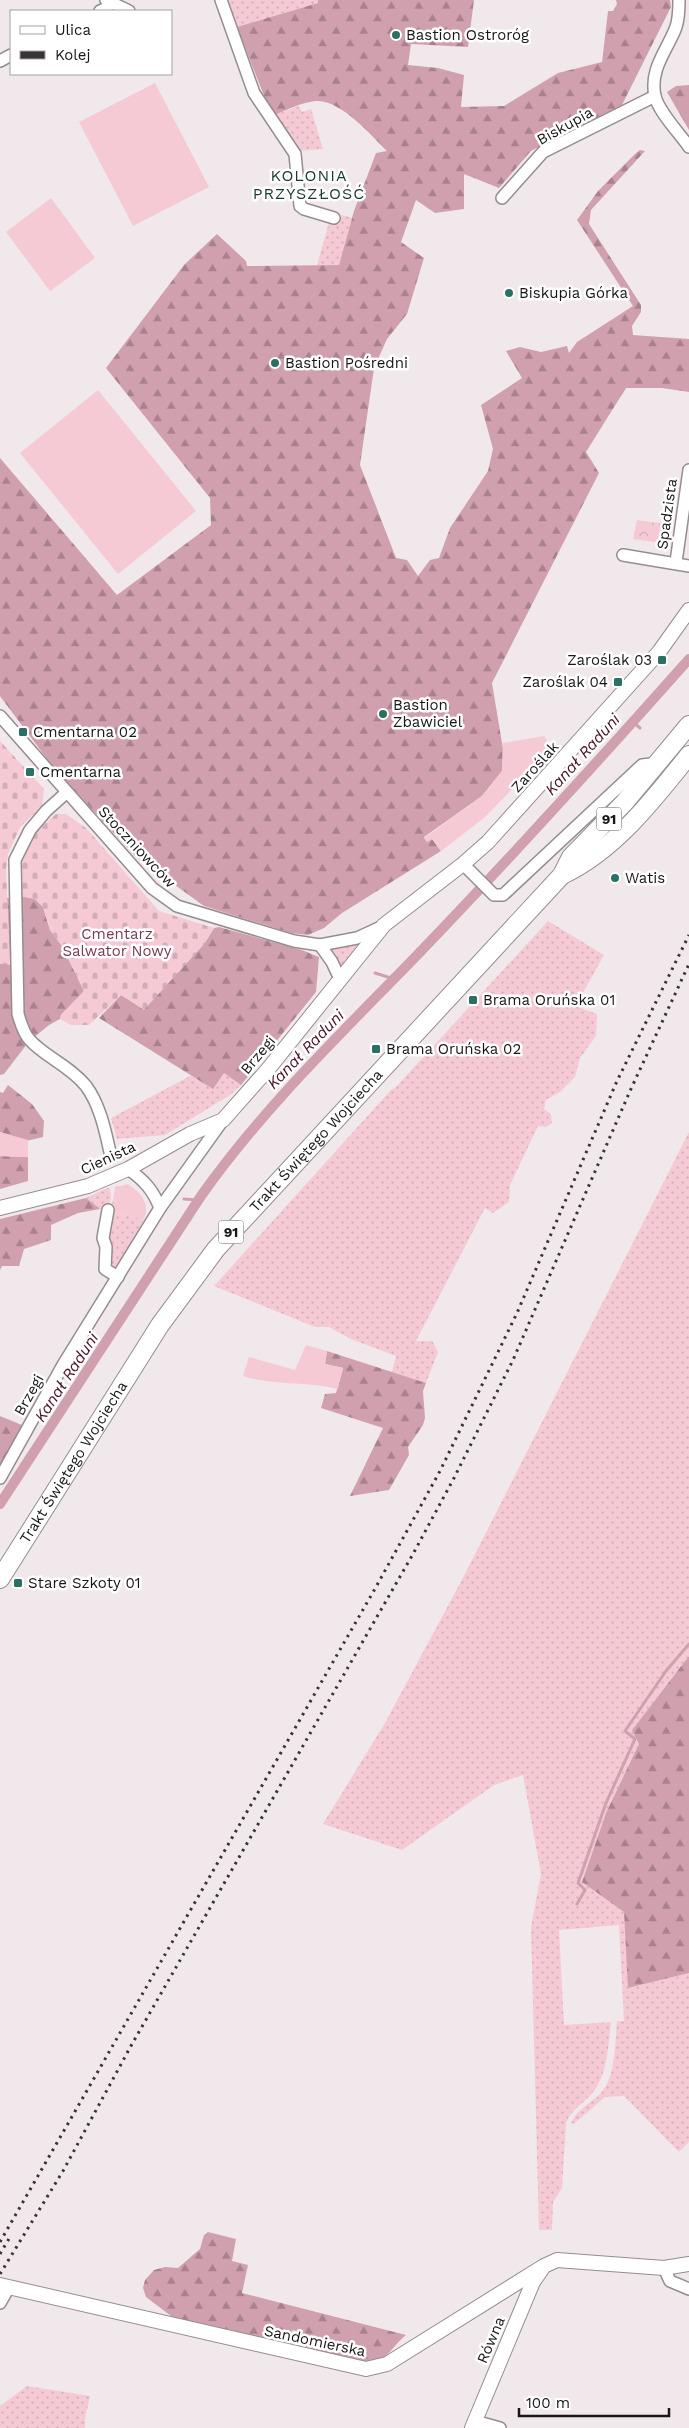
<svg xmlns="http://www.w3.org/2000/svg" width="689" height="2428" font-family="'Work Sans',sans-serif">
<defs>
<pattern id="grass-dots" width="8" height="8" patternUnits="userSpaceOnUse" patternTransform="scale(1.25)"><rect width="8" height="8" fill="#f5cad5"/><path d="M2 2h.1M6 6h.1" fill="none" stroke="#d1adb6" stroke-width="1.8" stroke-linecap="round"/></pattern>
<pattern id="forest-firs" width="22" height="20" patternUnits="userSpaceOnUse" patternTransform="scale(1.25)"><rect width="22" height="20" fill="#d1a0ae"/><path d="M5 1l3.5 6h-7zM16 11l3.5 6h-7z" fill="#a9818d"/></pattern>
<pattern id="cemetery-stones" width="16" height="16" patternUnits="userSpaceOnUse" patternTransform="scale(1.25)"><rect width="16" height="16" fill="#f5cad5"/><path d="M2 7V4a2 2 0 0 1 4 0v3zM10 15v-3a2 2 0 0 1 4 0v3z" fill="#d1adb6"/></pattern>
<pattern id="park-crowns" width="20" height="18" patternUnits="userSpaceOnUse" patternTransform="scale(1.25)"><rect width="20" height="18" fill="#f5cad5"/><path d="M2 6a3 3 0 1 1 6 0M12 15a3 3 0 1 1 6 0" fill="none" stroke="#d1adb6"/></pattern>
</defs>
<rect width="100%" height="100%" fill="#f1e8eb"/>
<g fill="url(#grass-dots)">
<polygon points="227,0 318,0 318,3 237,27"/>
<polygon points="299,106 302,112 311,109 323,149 299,151 272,116"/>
<polygon points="342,215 352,218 339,265 317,265 330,219 338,222"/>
<polygon points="548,921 604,955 579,1000 583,1009 597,1014 596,1036 580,1058 575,1077 560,1092 546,1100 544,1109 551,1114 552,1123 546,1127 538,1126 510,1185 509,1202 493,1213 485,1208 416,1341 432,1341 438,1352 426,1383 392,1372 396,1356 351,1339 329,1327 315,1327 214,1286 391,1090 395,1088"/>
<polygon points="361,941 363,942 341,968 330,950 331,949"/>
<polygon points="224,1073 241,1085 230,1095 165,1135 117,1139 111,1118 192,1075 213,1088"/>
<path d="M689,1132V1656L632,1730L640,1744L606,1813L582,1882L624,1912L629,1988L689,1973V2142L679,2152L624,2096L605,2097L574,2124L571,2123C576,2110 591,2103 601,2093C616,2076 615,2043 617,2021H624L619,1925L559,1930L564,2025L611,2022C608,2045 608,2072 594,2091C585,2103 571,2109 566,2123L562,2188L553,2202L552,2230H539L531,1927L541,1874L523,1775L494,1785L402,1850L323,1824L385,1723L465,1574Z"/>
<path d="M128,1184L132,1187H117L114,1212L144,1219L135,1236L136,1237L118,1267H111L108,1265C108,1252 107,1238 108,1225C109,1212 114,1201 115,1187Z"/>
<polygon points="107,1188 110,1188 111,1198 108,1207 100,1209 86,1198"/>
<polygon points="27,2386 90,2396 85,2419 85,2428 0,2428 0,2406"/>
</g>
<g fill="url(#forest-firs)">
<path d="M318,0H474L468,47L411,44L408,65L438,68L464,75L461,107L504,106L558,73L602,62L608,11H613L617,4L616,0H670L671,7L622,105L531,151L499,188L464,174V209L435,213L416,200L401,242L424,258L407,314L387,339L374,368L360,465L396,558L407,560L418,576L430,560L439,558L450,528L488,471L493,449L481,405L522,378L506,351L520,347L541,352L567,346L569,353L577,342L633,306L577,220L598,191L635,154L640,150L645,151L591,210L589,224L641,305V312L632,326L633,335L689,339V392L662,388H626L586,452L599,473L492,683L503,749L502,771L482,796L424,837L427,842L432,839L441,851L342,913L324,928L308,935L291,933L204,906L135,856L53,767L0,696V458L117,595L211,525L210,498L106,368L184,265L217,234L246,261L247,266L339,265L354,211L376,153L387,151C371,135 340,99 316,101C302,102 285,111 272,116L237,27L318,3Z"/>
<polygon points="689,85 689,130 667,92 676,86"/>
<polygon points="20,896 35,899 43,907 50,930 62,946 84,991 61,1015 60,1019 49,1025 32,1039 24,1023"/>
<polygon points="7,898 10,898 17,1027 20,1038 24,1039 27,1044 4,1074 0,1075 0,964 10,964"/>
<polygon points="219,927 302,950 319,957 316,992 241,1085 224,1073 213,1089 99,1018 121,995 144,1009 204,944 214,928"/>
<polygon points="8,1085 32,1104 44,1121 43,1137 26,1141 0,1132 0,1092 3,1093"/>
<polygon points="0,1156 28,1157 28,1181 0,1189"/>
<polygon points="86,1198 100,1209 78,1213 51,1225 51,1240 24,1249 19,1266 2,1266 0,1270 0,1219"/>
<polygon points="327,1351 426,1383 423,1391 425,1418 423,1425 408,1447 409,1455 389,1490 350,1496 383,1428 321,1408 325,1394 336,1393 343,1368 325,1364"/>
<polygon points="0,1416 22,1425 25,1420 28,1421 0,1467"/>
<polygon points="689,1656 689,1973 628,1988 624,1912 582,1882 606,1813 639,1744 632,1730"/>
<path d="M208,2232L236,2239L232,2261L248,2265L242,2293L406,2335C398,2341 392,2351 384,2357C369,2369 325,2353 307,2349L300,2333L293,2330L286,2340L280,2343L175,2319L146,2297L143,2288L145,2280L154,2270L165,2267L178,2268L200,2249L204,2235Z"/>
</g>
<g fill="url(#cemetery-stones)">
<polygon points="0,741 44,789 42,806 20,827 8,854 6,869 10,965 0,964"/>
<polygon points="56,814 66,814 86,828 159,911 214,928 204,944 144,1010 121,995 89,1025 71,1025 60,1019 61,1015 84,991 62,946 50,930 43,907 35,899 20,896 20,859 36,832"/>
</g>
<polygon fill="url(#park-crowns)" points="637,520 665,524 661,543 633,539"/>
<g fill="#f5cad5">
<polygon points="155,83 209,187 133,226 79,122"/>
<polygon points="51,198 95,258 50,291 6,232"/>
<polygon points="98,390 196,511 118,574 20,453"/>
<polygon points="544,736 552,749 484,818 441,851 432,839 427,842 424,838 482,796 502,771 503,743"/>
<polygon points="0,1132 28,1140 28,1157 0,1156"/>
<path d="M117,1187H132C144,1196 149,1205 144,1219L114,1212Z"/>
<path d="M306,1345L327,1351L325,1364L343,1368L338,1389C306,1381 273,1386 243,1376L249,1357L295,1370Z"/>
</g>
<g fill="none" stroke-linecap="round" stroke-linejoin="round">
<g stroke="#d1a0ae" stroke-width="3">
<polyline points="633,722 640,728"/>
<polyline points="375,973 394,979"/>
<polyline points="184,1199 198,1200"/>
<polyline points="577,1904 585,1890 578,1883 606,1803 635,1739 625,1731 666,1671 689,1644"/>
</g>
<path stroke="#d1a0ae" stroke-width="10" d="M0,1504L201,1196C267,1103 345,1030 423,949C514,854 602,757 689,659"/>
<defs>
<g id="minor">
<polyline points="106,0 129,11"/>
<polyline points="221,0 254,93 295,154 300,206 304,209 334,218"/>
<path d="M679,0C679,9 679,18 676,27C668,49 649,69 655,96C658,111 680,134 689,147"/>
<polyline points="100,11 107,8 109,2"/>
<polyline points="0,61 11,55"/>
<polyline points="502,198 543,152 655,96"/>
<polyline points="623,555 689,566"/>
<polyline points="676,562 689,470"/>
<polyline points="0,716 152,888 177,906 294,941 320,945 357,938 383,926"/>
<path d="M66,793L46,811L30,830L15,860L18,1014C21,1023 23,1032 29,1039C43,1056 69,1065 86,1086C100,1105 105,1130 110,1152"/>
<polyline points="463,864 494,895 503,895 642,765 659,763"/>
<polyline points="320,945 332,962 340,979"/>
<path d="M128,1169C144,1180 153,1190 160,1208"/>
<polyline points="108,1210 103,1238 106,1247 105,1269 118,1277"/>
<polyline points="0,1478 63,1365 160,1208 223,1120"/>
<polyline points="664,2268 670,2281 689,2289"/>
<polyline points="0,2303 9,2287"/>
<polyline points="475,2421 500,2428"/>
</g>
<g id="tertiary">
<polyline points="0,1208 88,1186 128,1169 190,1134 223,1120 269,1068 384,925 463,864 488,842 659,652 689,610"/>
<polyline points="0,2285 366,2369 387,2364 544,2266 557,2260 664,2268 689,2264"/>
<polyline points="472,2428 533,2282 542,2269"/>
</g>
<g id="primary">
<path d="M562,875C614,851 654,799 689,755"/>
<path id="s1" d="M0,1579L160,1325L216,1249L562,875L571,857L624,803L689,725"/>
</g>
</defs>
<use href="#minor" stroke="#958d8f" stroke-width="14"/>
<use href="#tertiary" stroke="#958d8f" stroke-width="16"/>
<use href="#primary" stroke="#958d8f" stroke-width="20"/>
<use href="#minor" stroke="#fff" stroke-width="11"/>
<use href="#tertiary" stroke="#fff" stroke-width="14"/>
<use href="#primary" stroke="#fff" stroke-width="18"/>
<g stroke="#383435" stroke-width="3" stroke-dasharray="2.5 5" stroke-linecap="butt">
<polyline points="0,2242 376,1587 440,1471 517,1313 617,1081 689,935"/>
<polyline points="0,2254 10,2237"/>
<polyline points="0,2274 63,2171 132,2044 413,1554 454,1478 513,1360 630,1091 689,964"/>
</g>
</g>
<g fill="#2b7065" stroke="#fff" stroke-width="2">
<circle cx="396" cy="35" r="5"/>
<circle cx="509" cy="293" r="5"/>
<circle cx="275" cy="363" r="5"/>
<rect x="657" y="655" width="10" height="10" rx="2.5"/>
<rect x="613" y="677" width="10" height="10" rx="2.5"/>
<circle cx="383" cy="714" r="5"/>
<rect x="18" y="727" width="10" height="10" rx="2.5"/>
<rect x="25" y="767" width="10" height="10" rx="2.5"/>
<circle cx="615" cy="878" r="5"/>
<rect x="468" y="995" width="10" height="10" rx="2.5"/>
<rect x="371" y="1044" width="10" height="10" rx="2.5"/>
<rect x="13" y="1578" width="10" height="10" rx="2.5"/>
</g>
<g text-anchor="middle" stroke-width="5" stroke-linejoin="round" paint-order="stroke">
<g fill="#fff" stroke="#5e5c5d" stroke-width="1">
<rect x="596.5" y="807.5" width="25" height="23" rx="4"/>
<rect x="218.5" y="1220.5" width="25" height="23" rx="4"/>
</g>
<g font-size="14" font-weight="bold" fill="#191617">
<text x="609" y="824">91</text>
<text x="231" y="1237">91</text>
</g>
<g font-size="15" fill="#191617" stroke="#fff" text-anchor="start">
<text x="406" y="40">Bastion Ostroróg</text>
<text x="519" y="298">Biskupia Górka</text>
<text x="285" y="368">Bastion Pośredni</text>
<text x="652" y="665" text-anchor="end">Zaroślak 03</text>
<text x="608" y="687" text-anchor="end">Zaroślak 04</text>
<text x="393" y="710">Bastion<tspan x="393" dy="17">Zbawiciel</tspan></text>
<text x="33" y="737">Cmentarna 02</text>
<text x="40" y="777">Cmentarna</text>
<text x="625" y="883">Watis</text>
<text x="483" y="1005">Brama Oruńska 01</text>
<text x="386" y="1054">Brama Oruńska 02</text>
<text x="28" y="1588">Stare Szkoty 01</text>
</g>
<g font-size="15" fill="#191617" stroke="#fff">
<text transform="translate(565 126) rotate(-29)" y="5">Biskupia</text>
<text transform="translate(667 514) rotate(-82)" y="5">Spadzista</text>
<text transform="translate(535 767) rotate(-48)" y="5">Zaroślak</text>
<text transform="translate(137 847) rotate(47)" y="5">Stoczniowców</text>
<text transform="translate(258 1055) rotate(-50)" y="5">Brzegi</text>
<text dy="5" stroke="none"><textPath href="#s1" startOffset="542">Trakt Świętego Wojciecha</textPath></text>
<text transform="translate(108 1158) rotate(-25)" y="5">Cienista</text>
<text transform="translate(29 1395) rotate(-61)" y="5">Brzegi</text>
<text dy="5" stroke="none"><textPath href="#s1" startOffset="138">Trakt Świętego Wojciecha</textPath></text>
<text transform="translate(491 2340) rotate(-67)" y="5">Równa</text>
<text transform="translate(315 2341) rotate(12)" y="5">Sandomierska</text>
</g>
<g font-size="15" fill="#7a3c50" stroke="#fff">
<text x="117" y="939">Cmentarz<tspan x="117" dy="17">Salwator Nowy</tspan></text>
</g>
<g font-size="16" letter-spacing="1" fill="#193933" stroke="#fff">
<text x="309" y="181">KOLONIA<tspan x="309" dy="18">PRZYSZŁOŚĆ</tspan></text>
</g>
<g font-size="16" font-style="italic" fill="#4a1027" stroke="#fff">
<text transform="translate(582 754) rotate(-48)" y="6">Kanał Raduni</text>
<text transform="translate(305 1049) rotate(-46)" y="6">Kanał Raduni</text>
<text transform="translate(66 1377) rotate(-57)" y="6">Kanał Raduni</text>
</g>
</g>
<rect x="10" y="10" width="162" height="65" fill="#ffffff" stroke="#a3a2a2"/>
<rect x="20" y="26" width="25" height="8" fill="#ffffff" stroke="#a3a2a2"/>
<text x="55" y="35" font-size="15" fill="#191617">Ulica</text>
<rect x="20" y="51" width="25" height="8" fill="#383435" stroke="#a3a2a2"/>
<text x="55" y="60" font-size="15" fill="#191617">Kolej</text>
<path d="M519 2408v8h150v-8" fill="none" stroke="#191617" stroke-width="2.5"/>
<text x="526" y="2408" font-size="15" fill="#191617" stroke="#ffffff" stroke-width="4" paint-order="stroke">100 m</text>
</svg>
